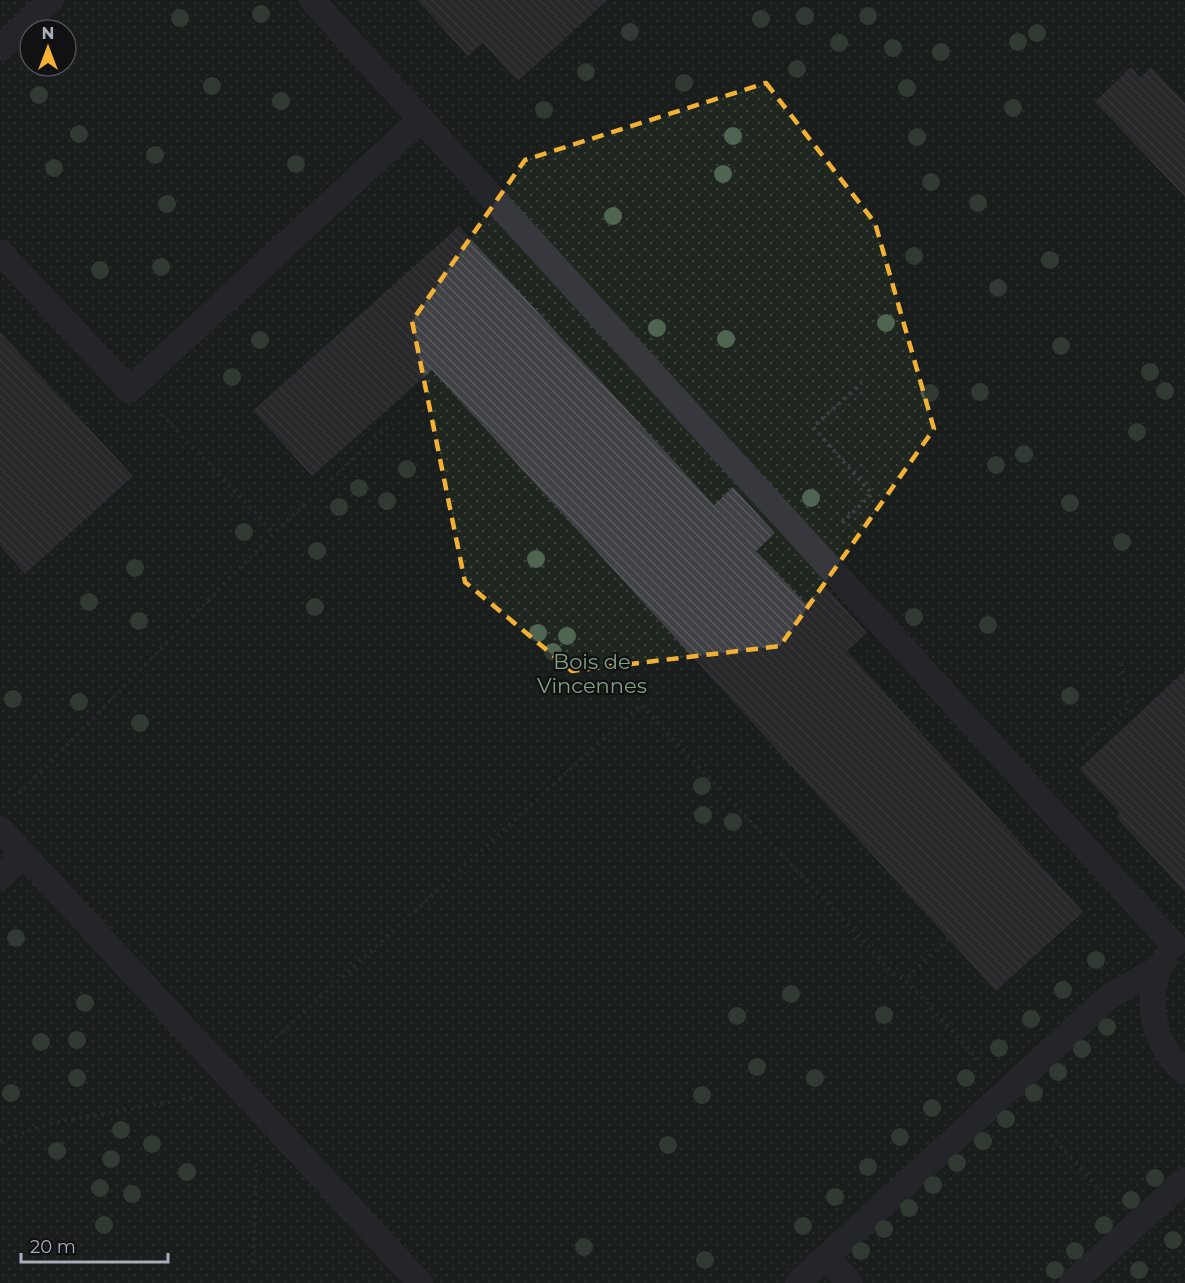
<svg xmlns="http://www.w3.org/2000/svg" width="1185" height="1283" font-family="Montserrat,sans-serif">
<defs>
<pattern id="park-dots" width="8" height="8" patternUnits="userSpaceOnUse" patternTransform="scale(1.5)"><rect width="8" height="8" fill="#1e261f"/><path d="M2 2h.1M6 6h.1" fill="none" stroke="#3c433d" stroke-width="1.8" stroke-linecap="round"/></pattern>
<pattern id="building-back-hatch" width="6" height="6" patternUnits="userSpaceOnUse" patternTransform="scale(1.5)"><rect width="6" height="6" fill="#404145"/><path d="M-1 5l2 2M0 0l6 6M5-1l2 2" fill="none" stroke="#595a5e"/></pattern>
</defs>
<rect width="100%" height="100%" fill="#161618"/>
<path fill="url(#park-dots)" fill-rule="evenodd" d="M0,0H1185V1283H0ZM30,30H66V66H30Z"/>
<g fill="url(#building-back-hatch)">
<polygon points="417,0 607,0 518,81 483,43 468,56"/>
<polygon points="1131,67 1140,78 1151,67 1185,103 1185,197 1095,102"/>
<polygon points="459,226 714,505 733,487 775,533 756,551 806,604 825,586 867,633 847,651 1083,912 996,991 432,370 312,476 253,411"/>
<polygon points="0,332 133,476 25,574 0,546"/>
<polygon points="1185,671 1185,892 1116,817 1120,813 1079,769"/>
</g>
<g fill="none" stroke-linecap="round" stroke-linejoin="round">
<g stroke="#3d3f44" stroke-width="4" stroke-dasharray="3 4.5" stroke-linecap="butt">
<polyline points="161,414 274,533"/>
<polyline points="842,523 872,494 813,427 862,383"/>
<polyline points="1065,766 1128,707 1121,662"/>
<polyline points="19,794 274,533 392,423"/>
<polyline points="948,939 905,980 982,1063"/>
<polyline points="259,1053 641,705 894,974 905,980"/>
<polyline points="1035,1118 1108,1199"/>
<polyline points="0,1141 52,1123 197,1097"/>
<polyline points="1159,1257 1182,1283"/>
<polyline points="253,1263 256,1164"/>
</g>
<g stroke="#37383d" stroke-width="26">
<polyline points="312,0 1174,945"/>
<polyline points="0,48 51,0"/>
<polyline points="0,252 129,390 421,119"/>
<polyline points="0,829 420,1283"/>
<polyline points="0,877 23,855"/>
<path d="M1164,961C1142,995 1153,1047 1185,1071"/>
<polyline points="826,1257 850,1283"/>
<polyline points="798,1283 1110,996 1158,969"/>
<polyline points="1072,1283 1185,1180"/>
</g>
</g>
<g fill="#506452">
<circle cx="261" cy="14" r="9"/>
<circle cx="805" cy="16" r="9"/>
<circle cx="868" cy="16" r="9"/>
<circle cx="180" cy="18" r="9"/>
<circle cx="761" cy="19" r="9"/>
<circle cx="630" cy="32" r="9"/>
<circle cx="1037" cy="33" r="9"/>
<circle cx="1018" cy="42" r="9"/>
<circle cx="839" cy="43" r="9"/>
<circle cx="893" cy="48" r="9"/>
<circle cx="941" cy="52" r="9"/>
<circle cx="797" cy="69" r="9"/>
<circle cx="586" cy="72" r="9"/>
<circle cx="684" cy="83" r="9"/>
<circle cx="212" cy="86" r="9"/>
<circle cx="907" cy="88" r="9"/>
<circle cx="39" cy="95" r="9"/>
<circle cx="281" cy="101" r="9"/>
<circle cx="1013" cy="108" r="9"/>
<circle cx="544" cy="110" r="9"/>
<circle cx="79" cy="134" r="9"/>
<circle cx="733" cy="136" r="9"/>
<circle cx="917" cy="137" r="9"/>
<circle cx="155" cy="155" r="9"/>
<circle cx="296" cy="164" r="9"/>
<circle cx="54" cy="168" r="9"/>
<circle cx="723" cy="174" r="9"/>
<circle cx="931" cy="182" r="9"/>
<circle cx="978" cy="203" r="9"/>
<circle cx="167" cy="204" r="9"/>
<circle cx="613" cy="216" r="9"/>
<circle cx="914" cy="256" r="9"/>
<circle cx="1050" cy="260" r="9"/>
<circle cx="161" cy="267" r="9"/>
<circle cx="100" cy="270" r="9"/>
<circle cx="998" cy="288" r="9"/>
<circle cx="886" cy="323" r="9"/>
<circle cx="657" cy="328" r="9"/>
<circle cx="726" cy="339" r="9"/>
<circle cx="260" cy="340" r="9"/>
<circle cx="1061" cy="346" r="9"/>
<circle cx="1150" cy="372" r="9"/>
<circle cx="232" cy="377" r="9"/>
<circle cx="1165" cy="391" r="9"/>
<circle cx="980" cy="392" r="9"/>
<circle cx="930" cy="393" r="9"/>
<circle cx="1137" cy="432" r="9"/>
<circle cx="1024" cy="454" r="9"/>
<circle cx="996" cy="465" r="9"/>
<circle cx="407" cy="469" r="9"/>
<circle cx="359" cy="488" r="9"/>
<circle cx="811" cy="498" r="9"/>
<circle cx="387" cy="501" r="9"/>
<circle cx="1070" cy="503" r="9"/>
<circle cx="339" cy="507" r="9"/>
<circle cx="244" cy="532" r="9"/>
<circle cx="1122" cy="542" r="9"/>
<circle cx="317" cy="551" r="9"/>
<circle cx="536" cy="559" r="9"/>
<circle cx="135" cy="568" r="9"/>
<circle cx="89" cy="602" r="9"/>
<circle cx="315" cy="607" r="9"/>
<circle cx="914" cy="617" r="9"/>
<circle cx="139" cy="621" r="9"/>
<circle cx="988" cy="625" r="9"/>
<circle cx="538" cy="633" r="9"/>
<circle cx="567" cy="636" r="9"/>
<circle cx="553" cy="652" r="9"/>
<circle cx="1070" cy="696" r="9"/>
<circle cx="13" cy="699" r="9"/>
<circle cx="79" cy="702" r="9"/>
<circle cx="140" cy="723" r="9"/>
<circle cx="702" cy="786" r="9"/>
<circle cx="703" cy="815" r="9"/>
<circle cx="733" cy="822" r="9"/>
<circle cx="16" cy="938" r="9"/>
<circle cx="1096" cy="960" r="9"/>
<circle cx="1063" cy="990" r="9"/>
<circle cx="791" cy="994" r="9"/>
<circle cx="85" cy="1003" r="9"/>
<circle cx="884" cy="1015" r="9"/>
<circle cx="737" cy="1016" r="9"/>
<circle cx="1031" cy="1019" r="9"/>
<circle cx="1107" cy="1027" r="9"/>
<circle cx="77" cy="1040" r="9"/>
<circle cx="41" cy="1042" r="9"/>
<circle cx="999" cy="1048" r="9"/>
<circle cx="1082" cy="1049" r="9"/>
<circle cx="757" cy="1067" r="9"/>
<circle cx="1058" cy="1072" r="9"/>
<circle cx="77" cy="1078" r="9"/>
<circle cx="815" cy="1078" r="9"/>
<circle cx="966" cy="1078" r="9"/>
<circle cx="11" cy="1093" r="9"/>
<circle cx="1034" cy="1093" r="9"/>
<circle cx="702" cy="1095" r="9"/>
<circle cx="932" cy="1108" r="9"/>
<circle cx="1006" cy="1119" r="9"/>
<circle cx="121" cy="1130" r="9"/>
<circle cx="900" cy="1137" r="9"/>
<circle cx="983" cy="1141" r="9"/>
<circle cx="152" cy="1144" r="9"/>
<circle cx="668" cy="1145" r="9"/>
<circle cx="57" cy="1151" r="9"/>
<circle cx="111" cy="1159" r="9"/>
<circle cx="957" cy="1163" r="9"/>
<circle cx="868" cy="1167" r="9"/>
<circle cx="187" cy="1172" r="9"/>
<circle cx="1155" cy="1178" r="9"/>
<circle cx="933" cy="1185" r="9"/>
<circle cx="100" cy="1188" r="9"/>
<circle cx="132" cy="1194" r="9"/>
<circle cx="835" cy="1197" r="9"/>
<circle cx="1131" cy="1200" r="9"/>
<circle cx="909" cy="1208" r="9"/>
<circle cx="104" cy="1225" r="9"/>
<circle cx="1104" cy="1225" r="9"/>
<circle cx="803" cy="1226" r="9"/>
<circle cx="884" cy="1229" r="9"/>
<circle cx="1173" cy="1240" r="9"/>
<circle cx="584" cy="1247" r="9"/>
<circle cx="861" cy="1251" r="9"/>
<circle cx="1075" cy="1251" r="9"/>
<circle cx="705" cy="1260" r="9"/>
<circle cx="1055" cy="1270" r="9"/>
<circle cx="1139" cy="1270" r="9"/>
</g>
<path d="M0 0H1185V1283H0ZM766,83L875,223L934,429L780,646L572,671L465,582L412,321L525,160Z" fill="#161618" fill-opacity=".55" fill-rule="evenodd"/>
<path fill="none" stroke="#f2b134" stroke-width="4.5" stroke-dasharray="12 8" stroke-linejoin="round" d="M766,83L875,223L934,429L780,646L572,671L465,582L412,321L525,160Z"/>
<g text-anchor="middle" stroke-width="4.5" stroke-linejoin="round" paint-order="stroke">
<g font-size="21" fill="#7fa381" stroke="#111113">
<text x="592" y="669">Bois de<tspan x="592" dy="24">Vincennes</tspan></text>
</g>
</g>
<g transform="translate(48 48)"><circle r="28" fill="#111113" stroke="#4d4f55" stroke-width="1.5"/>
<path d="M0-4.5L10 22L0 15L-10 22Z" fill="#f2b134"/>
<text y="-9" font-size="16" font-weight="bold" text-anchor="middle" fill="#a8adb8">N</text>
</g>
<path d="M21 1253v9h147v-9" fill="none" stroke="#a8adb8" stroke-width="3"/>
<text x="30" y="1253" font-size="18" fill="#a8adb8" stroke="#111113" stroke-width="4.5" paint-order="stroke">20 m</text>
</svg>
